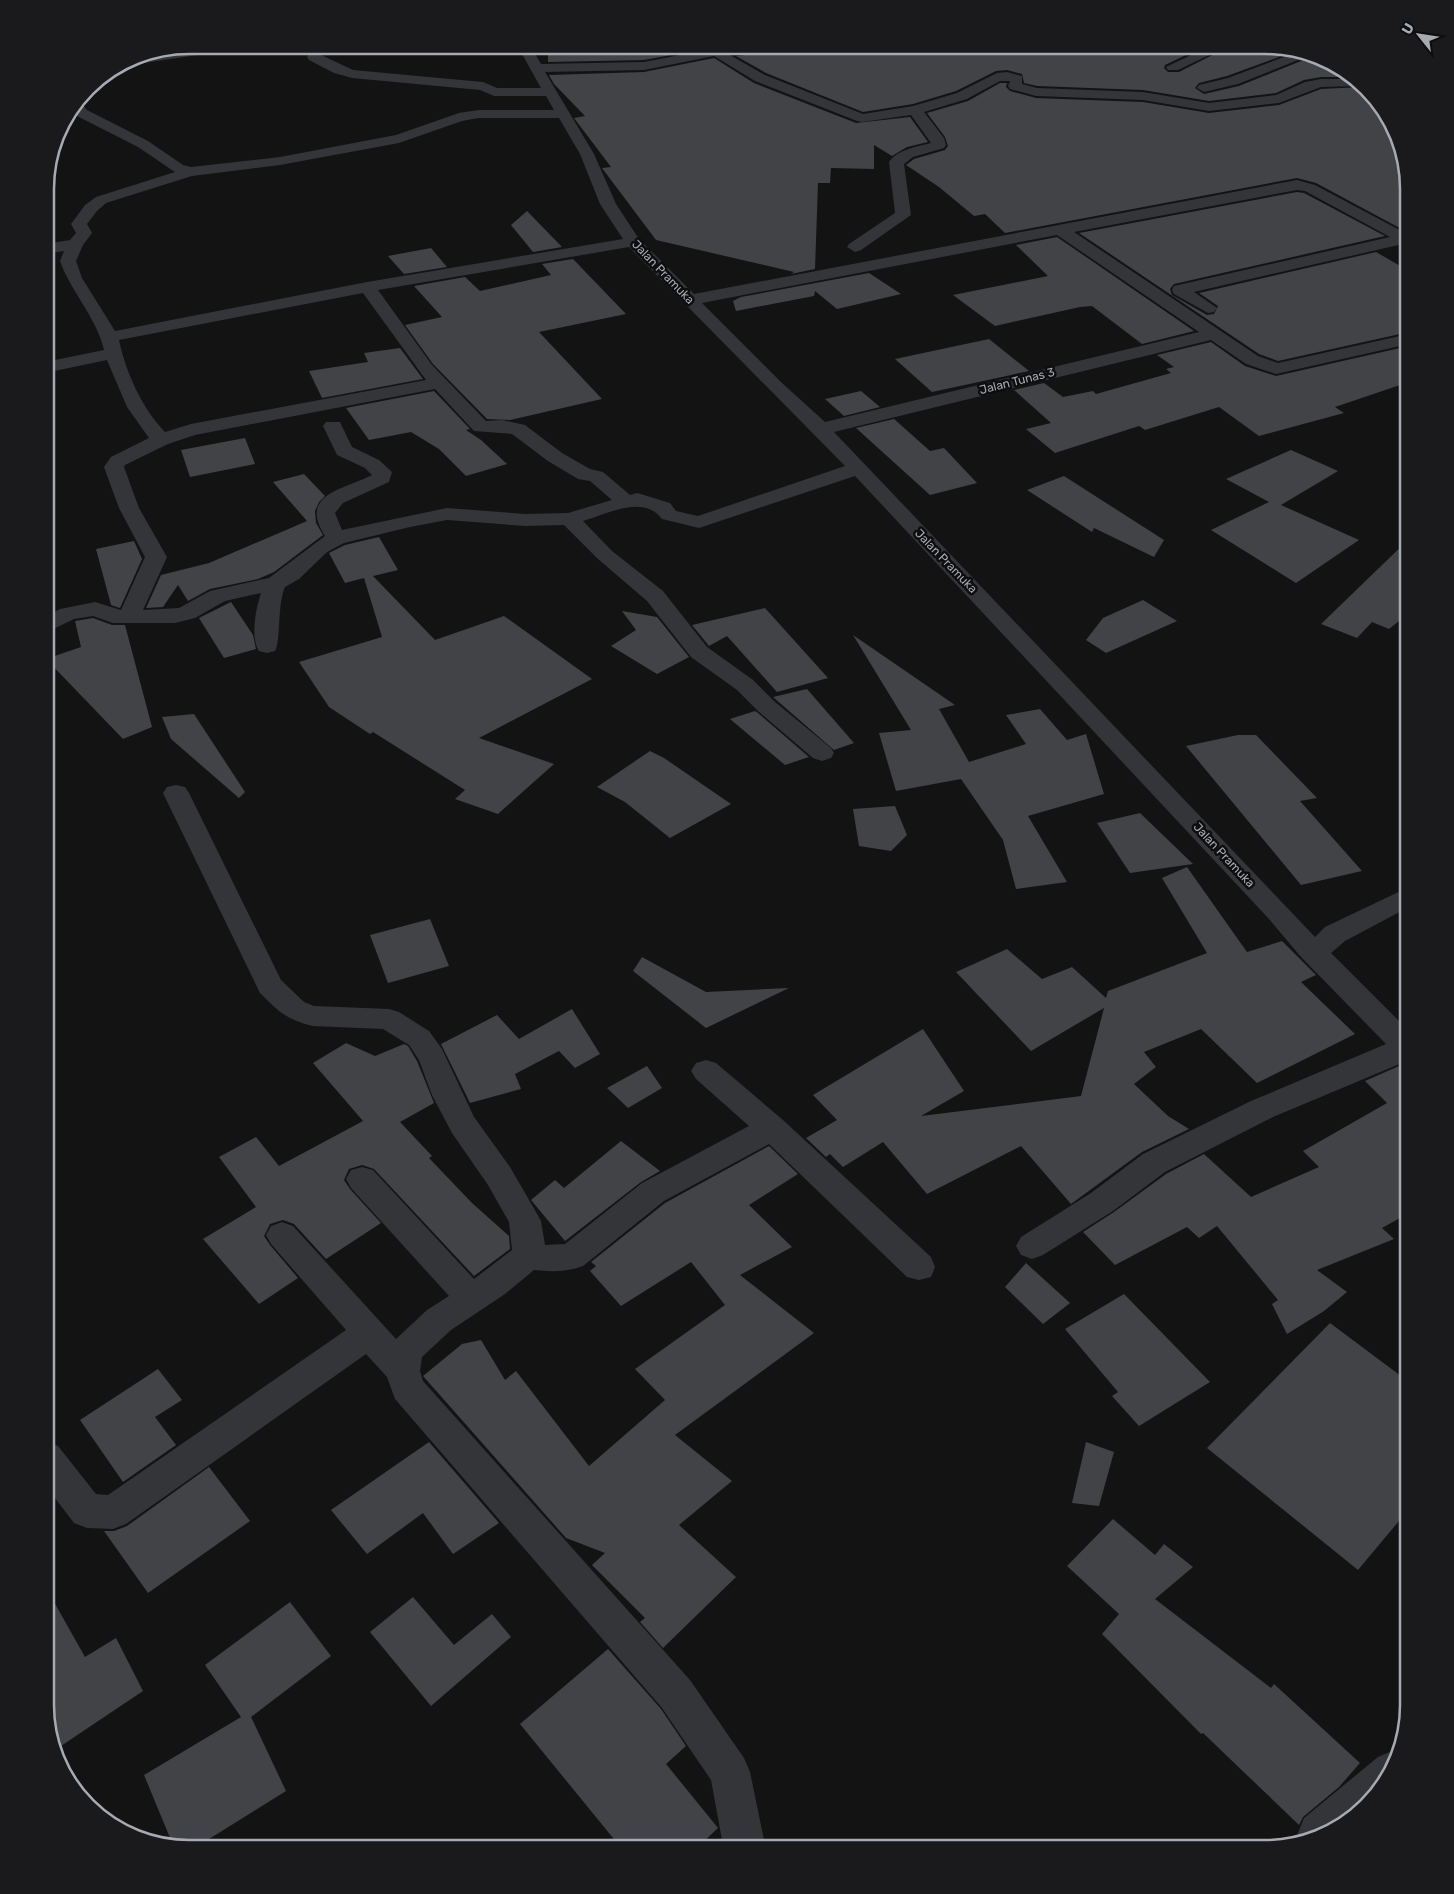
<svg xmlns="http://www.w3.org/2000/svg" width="1454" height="1894" font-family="Rubik,sans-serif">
<rect width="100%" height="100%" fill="#131314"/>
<g fill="#424347">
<polygon points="548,45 726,45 644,60 548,62"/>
<polygon points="998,45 1207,45 1165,65 1164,68 1168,72 1179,72 1232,45 1258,45 1287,54 1227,76 1199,83 1195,88 1204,94 1239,86 1306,59 1343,70 1351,77 1321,77 1304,80 1276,93 1209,101 1143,90 1037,86 1024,83 1022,74 1007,70 996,71 956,91 913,104 863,112 766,73 736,56 756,54 973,54 995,50"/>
<polygon points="714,58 754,83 856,123 910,117 928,142 907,147 892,156 874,145 874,169 831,168 830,183 818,183 815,269 791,274 794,272 656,240 602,168 611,167 574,118 585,116 554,84 549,75 644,72"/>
<polygon points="1000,83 1007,83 1006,87 1010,91 1036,98 1143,102 1209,113 1279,105 1321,89 1362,87 1385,109 1409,188 1409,233 1316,183 1297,178 1005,233 985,214 974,216 939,187 906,165 914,159 945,150 948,146 945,137 927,113 968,101"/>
<polygon points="1297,192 1304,193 1385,236 1174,284 1170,289 1172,295 1207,315 1214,314 1218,306 1199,293 1376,252 1409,271 1409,332 1278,361 1259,354 1079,233"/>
<polygon points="527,211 562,247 533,252 511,225"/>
<polygon points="1057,237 1194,331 1142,344 1092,306 1080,307 995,326 953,295 1048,276 1016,245"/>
<polygon points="431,248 447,267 404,274 388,256"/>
<polygon points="573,259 626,314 539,332 602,399 510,420 487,419 433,364 405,325 442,317 414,286 465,277 480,291 551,275 542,264"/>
<polygon points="869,273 901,294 837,309 815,291 814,296 736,311 733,301 741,297"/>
<polygon points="989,339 1029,371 932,392 895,359"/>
<polygon points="1211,342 1245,366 1276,376 1409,346 1409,382 1335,407 1344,413 1259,436 1219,407 1145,430 1139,426 1055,453 1026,429 1051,423 1014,390 1044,383 1063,397 1093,391 1096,394 1171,373 1166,369 1174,367 1157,355"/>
<polygon points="400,348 423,379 322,398 309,371 368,362 364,353"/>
<polygon points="434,391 470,429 466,430 481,440 507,464 466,476 439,449 411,432 369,440 346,408"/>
<polygon points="861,391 880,407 844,416 825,399"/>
<polygon points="894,419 930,451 944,448 977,483 930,495 856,428"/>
<polygon points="245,438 255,464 190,477 181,450"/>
<polygon points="1291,450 1338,471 1281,505 1359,540 1296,583 1211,530 1269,502 1226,479"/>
<polygon points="304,474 325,496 319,502 315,511 316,523 323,535 274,572 258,579 210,589 188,601 178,585 163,607 146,608 161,575 209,563 307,521 273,482"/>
<polygon points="1064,476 1164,540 1154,557 1094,528 1092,532 1027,490"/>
<polygon points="379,537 398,570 373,576 435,640 504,616 592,679 479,738 554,764 498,814 455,799 465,790 373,732 370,734 329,707 299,662 382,637 364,578 345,583 329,553 345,545"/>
<polygon points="1409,539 1409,613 1389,629 1372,622 1357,638 1321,624"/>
<polygon points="134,541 142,559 120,608 111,605 96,549"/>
<polygon points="1143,600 1177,621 1106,653 1086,640 1103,618"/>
<polygon points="231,602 253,635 256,649 224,658 199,618"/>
<polygon points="765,608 828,678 777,692 727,636 709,646 692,625"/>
<polygon points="622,611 657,617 689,657 657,674 611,646 636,630"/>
<polygon points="93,618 112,625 125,625 152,727 123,739 46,659 81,647 75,621"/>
<polygon points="853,635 955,705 939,709 969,762 1026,744 1006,715 1040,709 1067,740 1086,734 1104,794 1028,816 1067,882 1016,889 1003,840 961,779 896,791 879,733 911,730"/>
<polygon points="807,689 854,743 834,750 773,697"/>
<polygon points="755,711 758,713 809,757 785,765 730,719"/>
<polygon points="194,714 245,792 239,798 171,739 162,717"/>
<polygon points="1238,735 1256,735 1317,798 1300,801 1362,871 1301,885 1186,746"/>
<polygon points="650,751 664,758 731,804 670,838 625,802 597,787"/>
<polygon points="895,806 907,835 891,851 859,846 853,809"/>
<polygon points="1140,813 1193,864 1130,873 1097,823"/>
<polygon points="1187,867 1247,952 1282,941 1316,975 1301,982 1355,1034 1257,1083 1201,1029 1144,1052 1156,1067 1134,1084 1168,1116 1189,1129 1142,1152 1071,1204 1021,1146 927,1194 883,1142 843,1167 830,1154 826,1157 806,1138 837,1120 813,1095 923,1029 964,1091 921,1116 1081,1096 1104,1008 1031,1051 956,972 1007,949 1042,979 1072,967 1106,998 1108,991 1207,953 1162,878"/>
<polygon points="430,919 449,966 388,983 370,935"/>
<polygon points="642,957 706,992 789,988 706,1028 633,971"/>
<polygon points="572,1009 600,1054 575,1068 559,1051 515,1074 521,1089 470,1103 441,1044 497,1015 519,1039"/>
<polygon points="346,1043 375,1056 404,1044 408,1046 417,1061 434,1103 400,1122 432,1156 429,1158 472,1203 509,1236 510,1249 474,1276 374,1169 362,1165 349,1169 344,1180 350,1189 381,1223 326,1259 294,1224 283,1220 270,1224 264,1236 270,1245 298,1278 259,1304 203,1239 256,1207 219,1157 256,1137 279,1166 363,1121 313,1063"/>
<polygon points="647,1066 662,1088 628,1108 607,1088"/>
<polygon points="1399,1066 1409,1076 1409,1213 1382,1228 1394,1239 1317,1270 1347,1292 1324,1311 1287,1334 1272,1304 1278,1300 1217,1226 1199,1238 1187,1227 1115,1265 1083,1232 1114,1212 1166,1174 1204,1154 1251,1197 1319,1167 1303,1151 1387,1103 1365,1081"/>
<polygon points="621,1141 660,1171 641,1182 565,1241 531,1200 555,1180 564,1188"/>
<polygon points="769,1146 798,1174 749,1205 792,1247 740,1275 814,1333 675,1435 732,1481 679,1525 736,1577 663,1648 640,1622 645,1618 592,1565 605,1553 566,1538 423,1376 462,1344 481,1340 505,1380 516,1371 589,1466 665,1400 635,1369 725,1305 691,1262 621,1306 590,1271 596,1266 591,1262 665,1203"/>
<polygon points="1026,1263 1070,1303 1043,1324 1005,1287"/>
<polygon points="1124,1294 1210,1382 1139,1426 1112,1396 1118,1392 1065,1329"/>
<polygon points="1330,1323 1409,1382 1409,1509 1358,1570 1207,1448"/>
<polygon points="158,1369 182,1400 155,1417 176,1445 123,1482 80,1420"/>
<polygon points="429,1442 499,1523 453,1554 423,1513 367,1554 331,1510"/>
<polygon points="1086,1442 1114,1452 1099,1506 1072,1503"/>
<polygon points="209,1467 250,1521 148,1593 104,1531 114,1531 127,1526"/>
<polygon points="1113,1519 1155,1555 1164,1544 1193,1567 1155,1599 1271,1688 1274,1684 1360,1763 1339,1787 1303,1817 1299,1825 1203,1733 1201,1734 1102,1634 1119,1614 1067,1566"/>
<polygon points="45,1586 85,1657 116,1638 143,1691 58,1748 45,1706"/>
<polygon points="413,1597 454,1645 492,1614 511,1637 431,1706 370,1632"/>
<polygon points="290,1602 331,1656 251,1717 286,1791 193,1849 173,1845 144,1775 241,1717 205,1665"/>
<polygon points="608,1649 661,1709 686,1746 666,1764 718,1828 696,1849 622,1849 520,1724"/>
</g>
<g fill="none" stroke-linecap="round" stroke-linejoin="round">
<g fill="#343539" fill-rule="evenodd">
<polygon points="214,45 244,45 238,49 116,67 129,59"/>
<path d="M517,45H530L541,64L644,62L716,48L746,45H996L995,48L973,52H756L730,55L765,75L863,114L913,106L957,93L997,73L1007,72L1022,76V84L1037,88L1143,92L1209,103L1276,95L1305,82L1321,79H1353L1361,86L1321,87L1279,103L1209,111L1143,100L1036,96L1010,89L1008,86L1010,81H1000L967,99L924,112L944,138L946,145L944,148L913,157L904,164L911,215L861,250L855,252L847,247L849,244L895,213L889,162C898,149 917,147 931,143L911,115L862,122L857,121L755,81L714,56L644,70L545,72L594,154L616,204L639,239L694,294L1297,180L1315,185L1409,235V246L1403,244L1194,292L1217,308L1214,312L1208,313L1174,294L1172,290L1174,286L1390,237L1305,191L1297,190L1074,232L1258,356L1278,363L1409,334V344L1276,374L1246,364L1211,340L834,432L1315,937L1325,927L1409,887V907L1345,941L1331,953L1409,1031V1060L1273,1117L1165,1172L1113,1211L1043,1255L1032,1259L1021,1255L1016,1246L1021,1237L1091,1193L1143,1154L1251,1101L1386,1044L1301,957L1269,919L855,476L699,528L662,519C643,494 607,514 583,521L612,551L663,591L707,647L753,680L775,702L831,748L834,753L831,758L822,761L813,758L759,712L737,690L691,657L647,601L598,559L564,525L525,526L447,520L410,527L344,543L327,552L299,579L285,587C277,605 281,642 275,651L267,653L259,651C250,637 256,608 261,593L225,601L195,618L175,623H113L93,616L74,619L45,633V617L60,609L95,602L121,610L145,557L119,508L104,467L111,457L149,438L127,407L107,360L45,373V362L104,350C97,318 71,292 60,261L64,251L45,254V244L70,240L76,233L71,224L85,205L96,197L175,172L138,147L77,116L72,109L79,100L87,110L148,141L183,165L191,167L280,157L396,135L459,113L478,110H554L546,96H494L480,90L352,78L334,73L309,60L307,57L309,54H319L353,70L483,82L497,88H541ZM478,118H559L580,154L600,204L623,239L367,282L115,331L82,278L76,261L83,245L92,233L87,224L97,211L106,203L192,176L280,165L399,143L462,121ZM1057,235L1199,332L825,422L782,383L702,303ZM629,247L845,466L698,516L676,511L670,503L644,495L637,493L630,495L603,472L590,469L562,453L525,425L502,420L486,421L432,365L378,290ZM363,293L426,380L191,424L165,432C142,408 126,373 119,340ZM435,389L474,431L512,434L548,461L578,479L590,481L612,500L568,513L525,514L447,508L342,530L335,513L343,503L389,482L392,472L379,460L352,447L340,422H326L323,426L337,455L365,468L372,475C343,490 298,494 325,536L269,578L210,591L179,608L143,610L167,557L139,508L124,467L125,465L168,444L195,435Z"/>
<polygon points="1212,45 1230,45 1178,70 1168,70 1166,67"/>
<polygon points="1297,52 1308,56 1238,84 1204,92 1197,88 1199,85 1228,78"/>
<path d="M176,785L185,787L189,793L281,980L304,1002L314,1006L389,1009L399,1012L429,1031L442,1049L474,1117L510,1167L536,1212L541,1221L545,1245L565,1244L642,1183L749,1126L696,1079L691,1071L696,1063L706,1060L716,1063L783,1120L931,1257L935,1267L931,1277L919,1280L907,1277L769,1144L664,1201L583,1266C567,1272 551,1272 534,1270L505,1294L451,1330L422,1357L420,1371L423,1381L690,1680L744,1758L750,1772L764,1840L761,1849H719L722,1840L711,1780L662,1708L395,1399L387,1377L366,1354L126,1524L113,1529L87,1528L74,1523L45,1485V1441L58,1446L96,1494L108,1495L346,1330L271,1244L266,1235L271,1226L282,1222L293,1226L396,1339L427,1310L449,1296L351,1188L346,1179L351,1170L362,1167L373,1170L474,1279L512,1250L509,1222L488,1185L452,1133L432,1095L419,1060L409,1045L383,1029L312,1026C286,1019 279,1012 260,993L163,793L167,787Z"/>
<polygon points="1392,1751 1397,1752 1390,1777 1345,1825 1300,1839 1298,1833 1304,1818 1378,1757"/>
</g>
</g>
<g text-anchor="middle" stroke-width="5" stroke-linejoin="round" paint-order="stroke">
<g font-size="12" fill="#a6aab3" stroke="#0e0e0f">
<text transform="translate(663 272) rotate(46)" y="4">Jalan Pramuka</text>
<text transform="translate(1017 381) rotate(-14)" y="4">Jalan Tunas 3</text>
<text transform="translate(946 561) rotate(46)" y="4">Jalan Pramuka</text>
<text transform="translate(1224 855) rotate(47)" y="4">Jalan Pramuka</text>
</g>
</g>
<path d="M0 0H1454V1894H0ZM189 54H1265A135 135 0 0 1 1400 189V1705A135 135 0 0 1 1265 1840H189A135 135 0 0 1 54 1705V189A135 135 0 0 1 189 54Z" fill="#1a1a1c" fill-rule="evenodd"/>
<path fill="none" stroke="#a6aab3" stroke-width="2.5" d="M189 54H1265A135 135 0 0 1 1400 189V1705A135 135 0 0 1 1265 1840H189A135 135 0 0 1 54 1705V189A135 135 0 0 1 189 54Z"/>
<g transform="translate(1419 35) rotate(300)" stroke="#0e0e0f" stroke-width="4" paint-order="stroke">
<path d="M0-4L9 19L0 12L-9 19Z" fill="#a6aab3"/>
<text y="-8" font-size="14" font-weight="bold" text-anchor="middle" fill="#a6aab3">U</text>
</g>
</svg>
